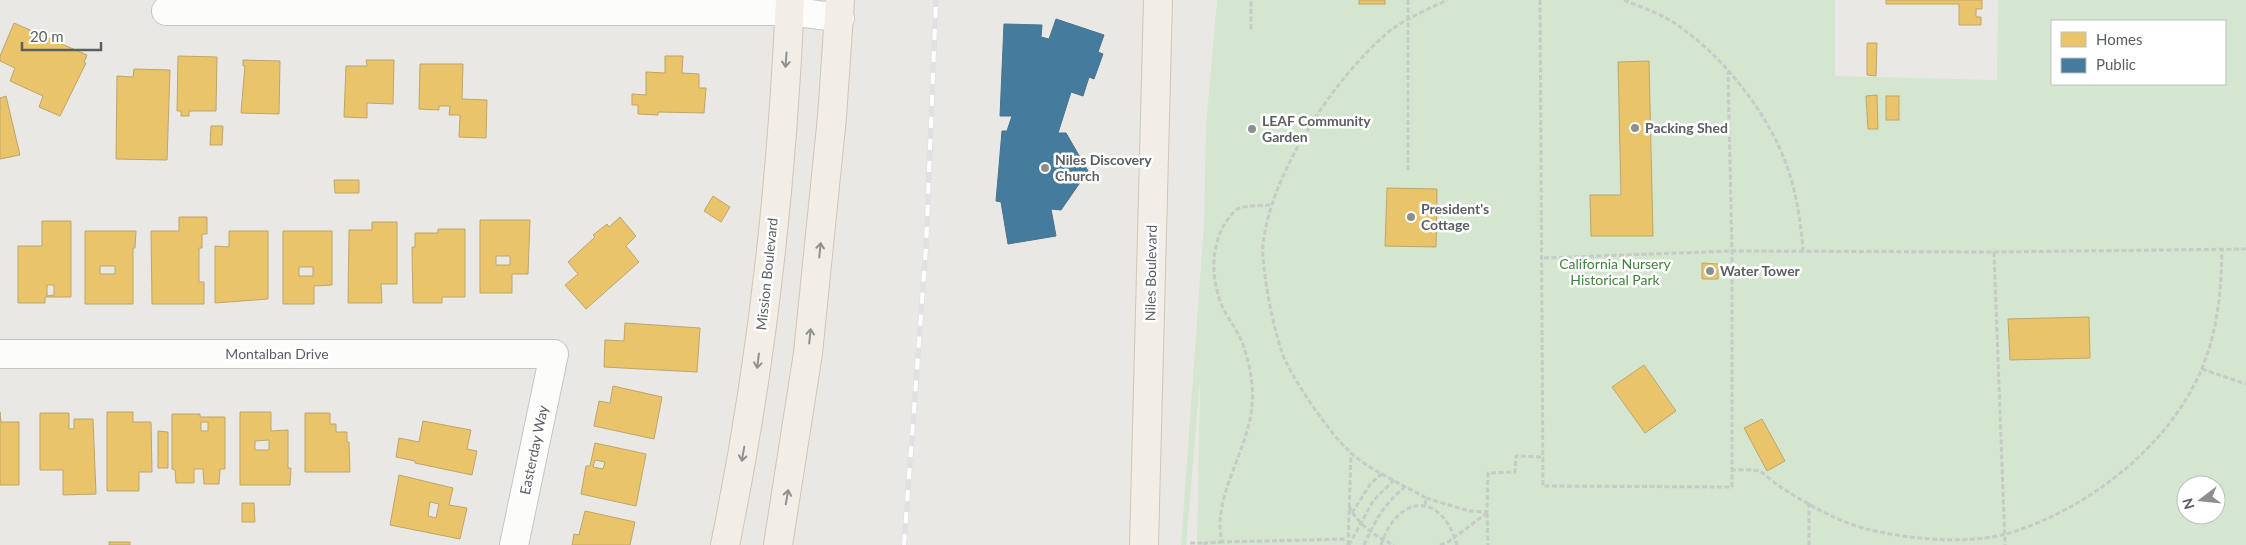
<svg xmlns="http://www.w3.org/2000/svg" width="2246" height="545" font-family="Lato,sans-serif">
<rect width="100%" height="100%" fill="#eae8e5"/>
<path fill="#d5e6d0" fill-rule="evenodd" d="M1217,0H1835V76L1997,80L1998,0H2246V545H1197L1200,382L1186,545H1181L1204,222L1206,125ZM2052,21H2225V84H2052ZM2186,485H2216V515H2186Z"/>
<g fill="#e9c46a" stroke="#bea668" fill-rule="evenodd">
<rect x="1359" y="0" width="26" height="4"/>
<polygon points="1886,0 1982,0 1982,9 1976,9 1976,17 1981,17 1981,25 1959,25 1959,4 1886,4"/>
<polygon points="14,23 87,55 84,62 86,63 60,116 39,107 43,96 10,81 15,68 0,61 0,56"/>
<polygon points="1867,43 1877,43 1876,76 1867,75"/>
<polygon points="178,56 217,57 216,111 189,111 189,116 181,116 181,111 177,111"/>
<polygon points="665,56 683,56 682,73 699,74 699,88 706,88 704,113 658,112 658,115 638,114 638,105 632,105 632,94 646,95 646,72 665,73"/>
<polygon points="243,60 280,61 279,114 241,113 245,65 243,66"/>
<polygon points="366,60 394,60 393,104 367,103 367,118 344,117 346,66 367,66"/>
<polygon points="1649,61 1653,236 1591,236 1590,195 1621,195 1618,62"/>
<polygon points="420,64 463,64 462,99 487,100 486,138 459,137 460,115 449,115 450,106 439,106 439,110 419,109"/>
<polygon points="134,69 170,70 167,160 116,159 117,76 133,77"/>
<polygon points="1877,95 1878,129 1868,129 1866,96"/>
<polygon points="6,96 20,155 0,159 0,98"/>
<rect x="1886" y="96" width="13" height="24"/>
<polygon points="211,126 223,126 222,145 210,145"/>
<polygon points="334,180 359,180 359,193 335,193"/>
<polygon points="1387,188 1437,189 1436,247 1385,246"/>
<polygon points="713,196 730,207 721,222 704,211"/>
<polygon points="179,217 207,217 207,234 202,234 202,248 199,248 199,282 204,282 204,304 152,304 151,231 179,231"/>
<polygon points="620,217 636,236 626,246 639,262 586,309 565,285 578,274 568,262 595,237 593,235 607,224 609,227"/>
<path d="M480,220H530L528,274H512V293H480ZM496,256H510V265H496Z"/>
<path d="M42,221H71V297H45V303H18V246H42ZM47,285H54V295L47,296Z"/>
<polygon points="372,222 397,222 397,284 381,284 382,303 348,303 349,230 372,230"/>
<polygon points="438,229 465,229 465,297 442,297 442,303 413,303 412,247 415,247 415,233 438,233"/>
<path d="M85,231H136L135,248H133V304H85ZM100,266H115V274H100Z"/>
<polygon points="229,231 268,231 268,299 215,303 215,246 229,247"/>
<path d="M283,231H332V285L314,286V304H283ZM299,267H313V276H299Z"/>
<polygon points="1702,263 1718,264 1718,279 1702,279"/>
<polygon points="2089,317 2090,358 2010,360 2008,319"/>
<polygon points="625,323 700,328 697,372 604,367 605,340 624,341"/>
<polygon points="1644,365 1676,411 1645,433 1612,387"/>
<polygon points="613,386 662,397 654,439 594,426 599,401 610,403"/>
<polygon points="0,412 1,422 19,422 19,485 0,485"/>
<polygon points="107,412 133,412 133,422 151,422 152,472 139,472 139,491 107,491"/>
<path d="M240,412H271V431L288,430V468H291L290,485H240ZM269,440V450H255V441Z"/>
<polygon points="40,413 69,413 69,429 74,429 74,419 93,419 96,494 63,495 63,470 40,470"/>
<polygon points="305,413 330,413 330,424 336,424 336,432 347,432 347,442 349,442 350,472 305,472"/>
<path d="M172,414H200V417H225V469H220L219,484H204L203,469H194V483H176L175,470L172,469ZM201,422H208V431H201Z"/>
<polygon points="1762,419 1785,461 1767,471 1744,428"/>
<polygon points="423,421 471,430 467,449 477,451 472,475 415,463 415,461 396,457 399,438 419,442"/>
<polygon points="158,431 168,432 168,468 158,468"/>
<path d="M595,443L646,454L636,506L581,494L586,466H590ZM595,460L605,462L603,469L593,467Z"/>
<path d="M399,475L453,488L449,505L467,508L460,539L390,525ZM430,502L439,504L436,518L428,516Z"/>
<polygon points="242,503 254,503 255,522 242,522"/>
<polygon points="585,511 635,522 630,545 572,545 574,534 579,535"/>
<rect x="109" y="542" width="21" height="3"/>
</g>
<polygon fill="#457b9d" stroke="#4b738b" points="1056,19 1104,35 1098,52 1103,54 1094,79 1089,77 1083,96 1071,92 1058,133 1066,133 1088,171 1061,210 1051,209 1056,236 1008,244 1001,202 996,201 1002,131 1007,131 1012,116 1000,116 1004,24 1042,25 1041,37 1049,39"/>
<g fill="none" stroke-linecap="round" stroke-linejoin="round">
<defs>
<g id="minor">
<polyline points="166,11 789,11 840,18"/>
<polyline points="0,354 554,354 514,545"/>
</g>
<g id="major">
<path d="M725,545C762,366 782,183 790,0"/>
<polyline points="778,545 808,353 832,117 840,0"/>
<polyline points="1144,545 1158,0"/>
</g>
</defs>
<use href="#minor" stroke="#c5c5c6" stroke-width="30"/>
<use href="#major" stroke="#d2c5b3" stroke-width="30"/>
<g stroke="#c5cbc7" stroke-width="3" stroke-dasharray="5 2.5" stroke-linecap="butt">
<polyline points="1408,0 1408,171"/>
<polyline points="1540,0 1543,486 1732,487 1732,251 1728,72"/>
<path d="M1624,0C1638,6 1653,11 1666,18C1718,48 1769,113 1788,169C1797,196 1801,224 1803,251"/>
<polyline points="1251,29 1251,0"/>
<path d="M1270,205C1261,206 1249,205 1240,208C1235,209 1232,214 1229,218C1210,242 1210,280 1223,308C1229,320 1237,330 1242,342C1249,361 1254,384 1252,405C1249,450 1211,498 1222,542L1346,539"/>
<polyline points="1994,252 2005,545"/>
<polyline points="1544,258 1732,251 1994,252 2246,249"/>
<polyline points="2202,369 2246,384"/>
<path d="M1731,470C1740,470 1754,469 1761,472C1767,476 1773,482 1779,486C1804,502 1834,520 1863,528C1904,539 1965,545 2006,534C2086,511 2170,446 2202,368C2218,330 2221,291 2222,250"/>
<polyline points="1426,498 1469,511 1487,512 1488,473 1515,472 1516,456 1544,457"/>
<polyline points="1809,503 1809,545"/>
<path d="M1425,505L1426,498C1404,485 1367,469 1349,451C1328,431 1299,388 1286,362C1275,341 1261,268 1263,244C1271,173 1333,80 1387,33C1404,19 1427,10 1447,0"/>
<path d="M1349,506C1357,524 1376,537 1394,545"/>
<polyline points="1352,513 1371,483 1383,473"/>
<polyline points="1487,513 1488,545"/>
<polyline points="1190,543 1205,543"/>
<polyline points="1205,545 1205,543 1222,542"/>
<polyline points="1348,545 1351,454"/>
<polyline points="1349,545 1373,501 1394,480"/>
<path d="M1364,545C1376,519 1384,504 1406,486"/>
<path d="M1381,545C1398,493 1442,492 1457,545"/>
<polyline points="1440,545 1448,542 1487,513"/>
</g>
<use href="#minor" stroke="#fcfcfb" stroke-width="28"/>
<use href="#major" stroke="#f2eee7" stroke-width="28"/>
<defs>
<polyline id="rail" points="904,545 926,247 936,0"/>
</defs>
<use href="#rail" stroke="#e2e1e1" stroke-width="5.5"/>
<use href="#rail" stroke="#fff" stroke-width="4" stroke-dasharray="11" stroke-linecap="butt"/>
</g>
<defs><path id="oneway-shaft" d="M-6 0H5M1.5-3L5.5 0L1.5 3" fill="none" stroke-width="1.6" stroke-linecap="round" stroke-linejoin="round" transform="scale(1.25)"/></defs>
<g stroke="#8f9191">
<use href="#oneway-shaft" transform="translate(786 60) rotate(94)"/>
<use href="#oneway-shaft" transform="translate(820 250) rotate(-84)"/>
<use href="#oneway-shaft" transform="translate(810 336) rotate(-84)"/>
<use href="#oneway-shaft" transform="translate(758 361) rotate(97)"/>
<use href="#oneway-shaft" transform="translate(743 454) rotate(100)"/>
<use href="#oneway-shaft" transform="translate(787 497) rotate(-80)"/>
</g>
<g fill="#8c8f90" stroke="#fff" stroke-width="2">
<circle cx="1635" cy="128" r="5"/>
<circle cx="1252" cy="129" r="5"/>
<circle cx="1045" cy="168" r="5"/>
<circle cx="1411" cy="217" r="5"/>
<circle cx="1710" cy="271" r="5"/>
</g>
<g text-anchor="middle" stroke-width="5" stroke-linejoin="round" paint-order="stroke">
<g font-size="14" font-weight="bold" fill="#5a5f62" stroke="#fff" text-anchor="start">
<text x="1262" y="126">LEAF Community<tspan x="1262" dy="16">Garden</tspan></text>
<text x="1645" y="133">Packing Shed</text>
<text x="1055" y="165">Niles Discovery<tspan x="1055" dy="16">Church</tspan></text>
<text x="1421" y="214">President's<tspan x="1421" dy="16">Cottage</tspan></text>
<text x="1720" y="276">Water Tower</text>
</g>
<g font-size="14" fill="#3d8537" stroke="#fff">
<text x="1615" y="269">California Nursery<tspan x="1615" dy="16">Historical Park</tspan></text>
</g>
<g font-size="14" fill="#5a5f62" stroke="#fff">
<text transform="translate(1151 273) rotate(-89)" y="5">Niles Boulevard</text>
<text transform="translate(767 274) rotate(-84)" y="5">Mission Boulevard</text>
<text x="277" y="359">Montalban Drive</text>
<text transform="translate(534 450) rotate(-78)" y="5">Easterday Way</text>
</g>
</g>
<rect x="2051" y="20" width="175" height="65" fill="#ffffff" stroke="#bdbfc0"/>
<rect x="2061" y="32" width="25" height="15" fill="#e9c46a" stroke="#bdbfc0"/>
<text x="2096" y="45" font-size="15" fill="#5a5f62">Homes</text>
<rect x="2061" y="58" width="25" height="15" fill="#457b9d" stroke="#bdbfc0"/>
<text x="2096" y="70" font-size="15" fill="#5a5f62">Public</text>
<g transform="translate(2201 500) rotate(254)"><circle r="24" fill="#ffffff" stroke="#bdbfc0"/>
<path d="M0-4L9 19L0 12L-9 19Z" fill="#8c8f90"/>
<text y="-8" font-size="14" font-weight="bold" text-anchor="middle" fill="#5a5f62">N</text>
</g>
<path d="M22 42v8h79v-8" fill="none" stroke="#5a5f62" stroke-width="2.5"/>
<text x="30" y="42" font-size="15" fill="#5a5f62" stroke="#ffffff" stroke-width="4" paint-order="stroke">20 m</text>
</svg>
